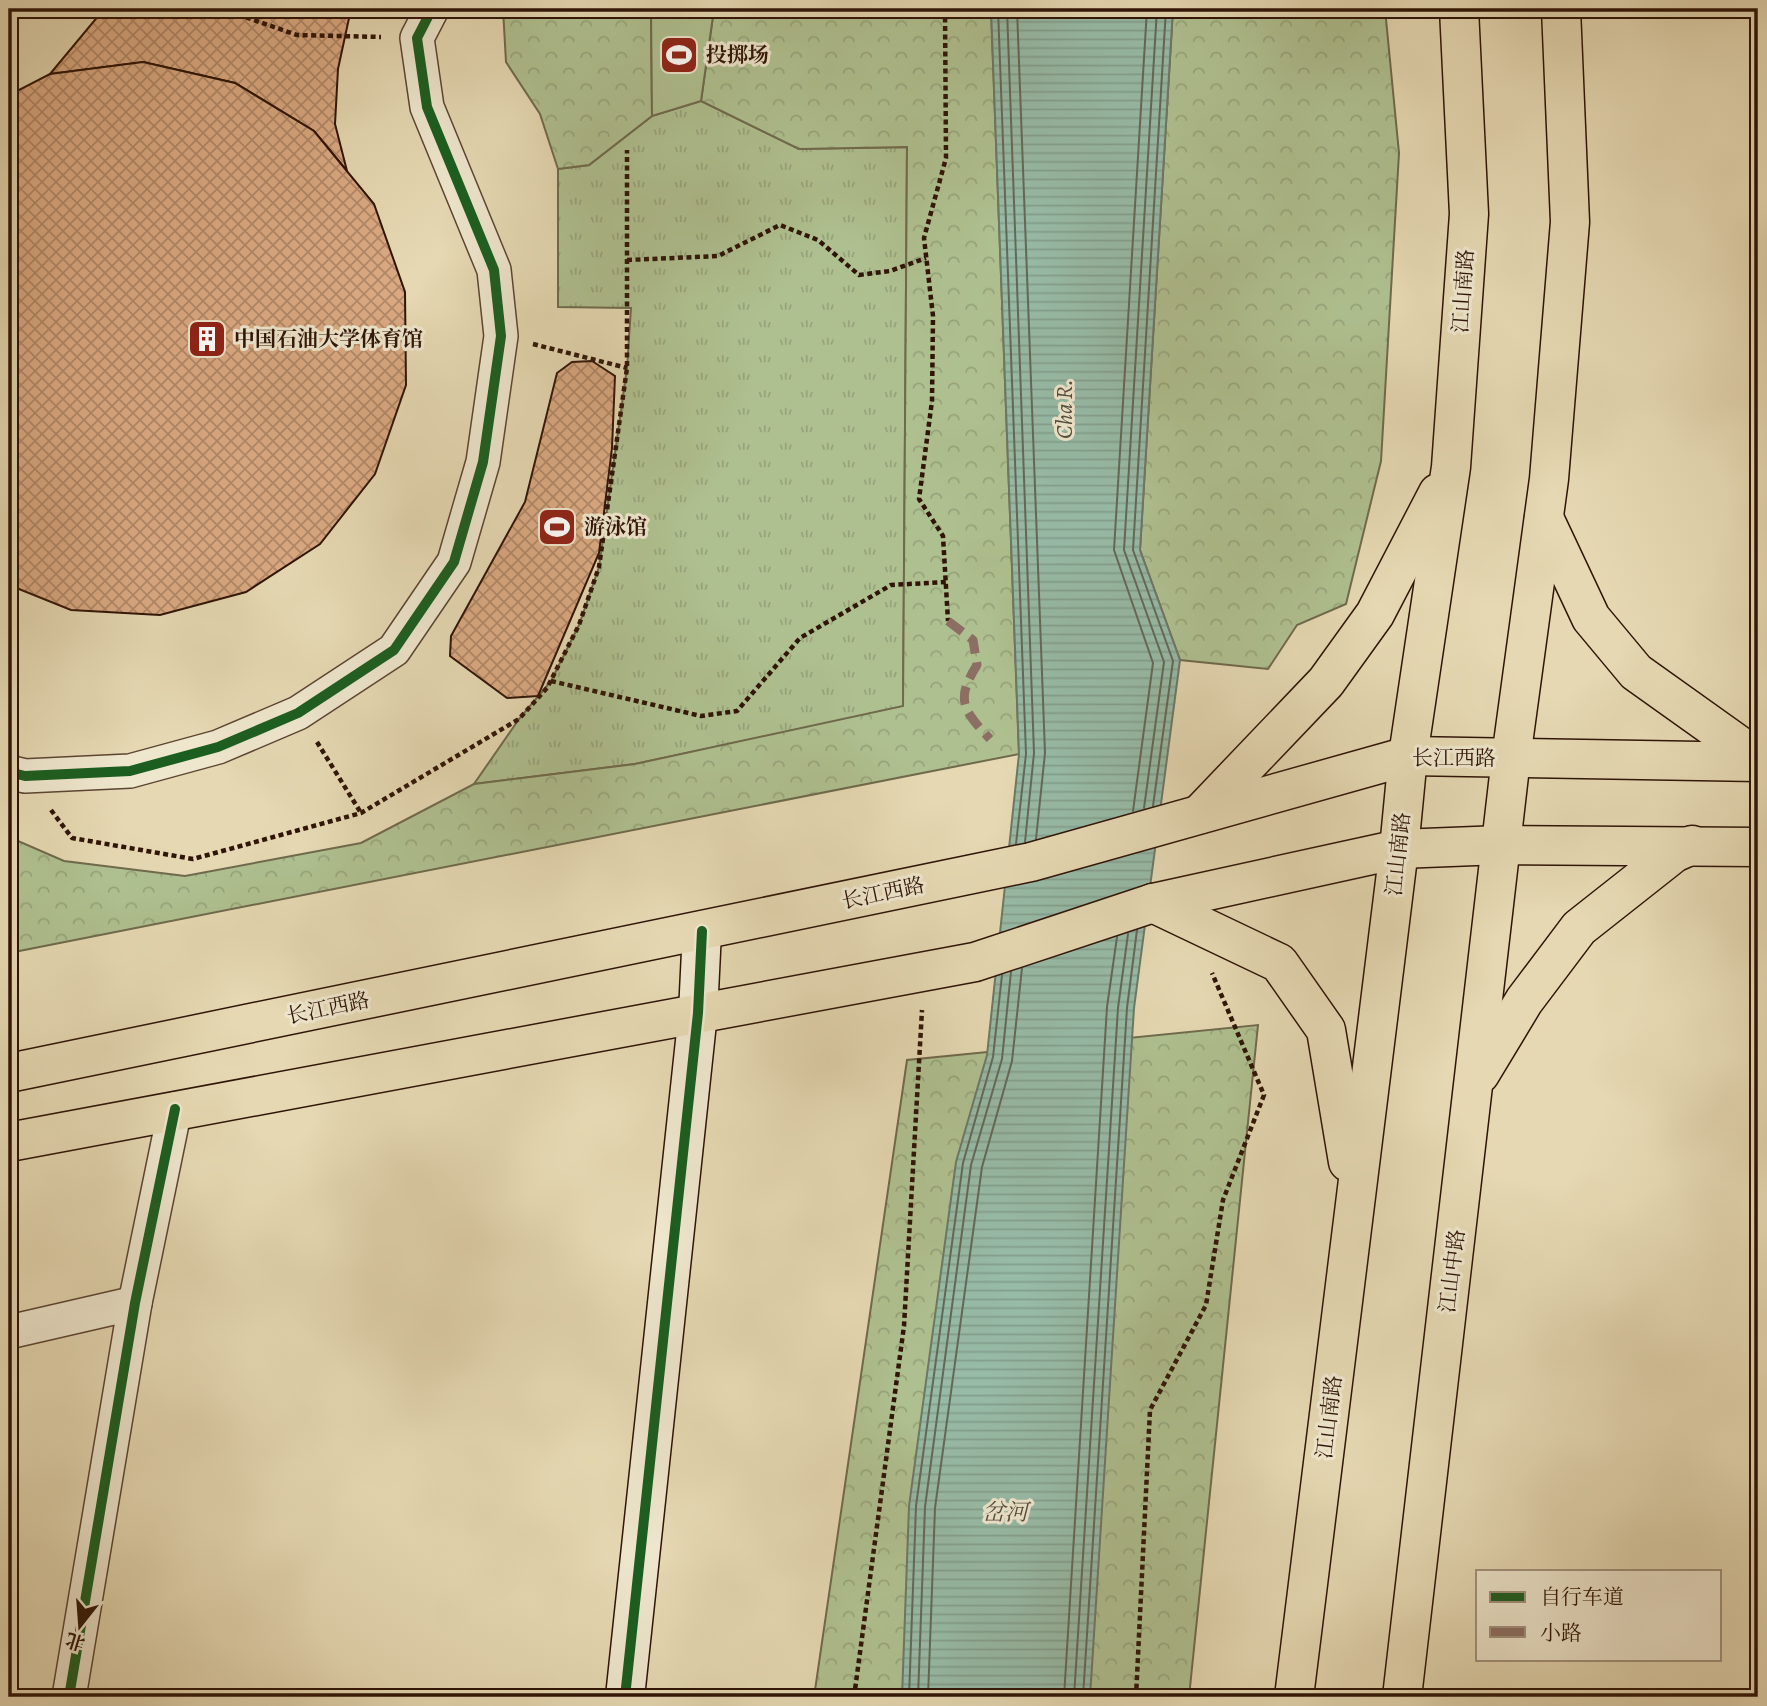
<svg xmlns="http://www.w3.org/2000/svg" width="1767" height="1706" font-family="Alegreya,'Noto Serif SC',serif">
<defs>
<pattern id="grass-tufts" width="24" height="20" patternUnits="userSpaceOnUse" patternTransform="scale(1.75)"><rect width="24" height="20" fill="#afc090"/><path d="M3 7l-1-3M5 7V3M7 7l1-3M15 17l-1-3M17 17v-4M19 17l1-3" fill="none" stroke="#97a47b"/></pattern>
<pattern id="forest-crowns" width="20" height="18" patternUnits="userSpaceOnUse" patternTransform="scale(1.75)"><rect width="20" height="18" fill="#afc090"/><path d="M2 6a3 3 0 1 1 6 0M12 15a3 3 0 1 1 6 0" fill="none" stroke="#97a47b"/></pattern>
<pattern id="water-rules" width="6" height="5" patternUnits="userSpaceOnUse" patternTransform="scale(1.75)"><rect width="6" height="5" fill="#97bba7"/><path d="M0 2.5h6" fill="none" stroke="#82a08e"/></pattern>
<pattern id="building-cross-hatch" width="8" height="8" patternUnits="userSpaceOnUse" patternTransform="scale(1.75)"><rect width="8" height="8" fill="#daa982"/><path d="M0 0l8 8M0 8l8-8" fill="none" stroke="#b18868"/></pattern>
</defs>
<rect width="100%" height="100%" fill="#e5d8b2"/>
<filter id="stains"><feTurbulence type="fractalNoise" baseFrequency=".00286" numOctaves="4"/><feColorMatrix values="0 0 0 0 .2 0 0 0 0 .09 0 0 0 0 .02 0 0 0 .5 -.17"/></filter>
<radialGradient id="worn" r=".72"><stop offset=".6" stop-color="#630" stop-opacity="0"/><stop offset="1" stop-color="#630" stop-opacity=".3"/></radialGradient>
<polygon fill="url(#grass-tufts)" stroke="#6f6a4c" stroke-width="2" points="701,101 799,149 907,147 903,707 635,764 474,784 519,719 551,681 579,625 599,567 627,368 631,308 558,307 558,169 589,165 652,116"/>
<g fill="url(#forest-crowns)" stroke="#6f6a4c" stroke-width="2">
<polygon points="503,9 651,9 652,116 589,165 558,169 540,114 506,62"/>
<polygon points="714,9 991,9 1019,754 9,953 9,837 64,861 185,876 361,843 474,784 635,764 903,706 907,147 799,149 701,101"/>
<polygon points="1173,9 1385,9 1399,153 1381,461 1346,604 1297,625 1268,669 1180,660 1140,550"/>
<polygon points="1258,1025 1189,1697 814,1697 907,1060"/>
</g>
<polygon fill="#afc090" stroke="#6f6a4c" stroke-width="2" points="651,9 714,9 701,101 652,116"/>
<polygon fill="url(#water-rules)" stroke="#6d7867" stroke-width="2" points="991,9 1173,9 1140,550 1180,660 1134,1008 1090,1697 902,1697 909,1506 956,1162 987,1055 1019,754"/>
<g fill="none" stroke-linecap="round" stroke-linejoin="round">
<g stroke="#636857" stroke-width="2">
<polyline points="998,9 1026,754 1016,844"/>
<polyline points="1007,9 1034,753 1025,842"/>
<polyline points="1017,9 1045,753 1036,839"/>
<polyline points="1153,806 1173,661 1133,550 1166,9"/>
<polyline points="1144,808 1164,662 1124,550 1157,9"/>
<polyline points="1133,811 1153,663 1114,550 1147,9"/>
<polyline points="909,1697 916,1506 963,1163 993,1057 1002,975"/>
<polyline points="918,1697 925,1507 971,1165 1002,1059 1011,972"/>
<polyline points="928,1697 935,1508 982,1167 1012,1061 1022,968"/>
<polyline points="1064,1697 1107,1007 1117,937"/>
<polyline points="1074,1697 1118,1008 1128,934"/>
<polyline points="1083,1697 1127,1008 1137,930"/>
</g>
</g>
<g fill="url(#building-cross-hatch)" stroke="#2f1407" stroke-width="2">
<polygon points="104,9 351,9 338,69 335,124 347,171 314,131 235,83 143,62 50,74"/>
<polygon points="143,62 235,83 314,131 374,204 405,292 406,385 375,474 320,544 246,592 160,615 71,610 9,585 9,95 50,74"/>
<polygon points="592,361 615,376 612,448 599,553 538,696 507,698 450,656 451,636 525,502 557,373 572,362"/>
</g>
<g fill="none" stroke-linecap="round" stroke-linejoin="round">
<defs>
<g id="street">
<polyline points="9,772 25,776 130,771 218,747 298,713 394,650 454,562 483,462 501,336 494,270 427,107 417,38 432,9"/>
<polyline points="9,1332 135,1303"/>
<polyline points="69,1697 135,1303 175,1109"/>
</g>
<polyline id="secondary" points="625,1697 698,1013 702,931"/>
<g id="primary">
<polyline points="1544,518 1591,618 1636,672 1758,759"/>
<polyline points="1200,814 1326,682 1375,614 1438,493"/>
<polyline points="1153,903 1279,963 1326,1030 1348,1162"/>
<polyline points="9,1073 1031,862 1408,756 1758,762"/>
<polyline points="1480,1074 1524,1001 1579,928 1674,853 1692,845"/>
<polyline points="9,1142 975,962 1153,903 1399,849 1501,845 1758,847"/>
<polyline points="1294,1697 1399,849 1408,756 1451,467 1469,214 1459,9"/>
<polyline points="1402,1697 1511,758 1549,479 1570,222 1561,9"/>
</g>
</defs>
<use href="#street" stroke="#5c4532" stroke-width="36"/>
<use href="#secondary" stroke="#2f1407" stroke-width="41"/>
<use href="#primary" stroke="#2f1407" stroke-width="41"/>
<g stroke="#2f1407" stroke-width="4.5" stroke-dasharray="5 3.5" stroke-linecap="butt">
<polyline points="222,9 297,35 381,37"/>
<polyline points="945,9 946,158 924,238 933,316 932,401 919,499 943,536 948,621"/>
<polyline points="627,260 718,256 780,225 818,240 859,275 890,271 926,258"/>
<polyline points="533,344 627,368"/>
<polyline points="551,681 701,716 737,711 800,638 891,585 946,582"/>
<polyline points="317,742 361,813"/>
<polyline points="51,810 72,838 193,859 361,813 519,719 547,688 579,625 599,567 627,368 627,150"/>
<polyline points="854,1697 904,1326 922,1010"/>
<polyline points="1136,1697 1150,1410 1206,1305 1223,1200 1264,1095 1212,973"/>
</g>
<use href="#street" stroke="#eee6cd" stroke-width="33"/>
<use href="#secondary" stroke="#eee6cd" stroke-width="38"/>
<use href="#primary" stroke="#e5d8b2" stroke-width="38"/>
<path stroke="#8d6e63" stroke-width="9" stroke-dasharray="18 9" stroke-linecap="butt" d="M948,621L973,640L977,665C955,700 963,710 990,739"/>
<defs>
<g id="cycleway">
<polyline points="9,772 25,776 130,771 218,747 298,713 394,650 454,562 483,462 501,336 494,270 427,107 417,38 432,9"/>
<polyline points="69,1697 135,1303 175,1109"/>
<polyline points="625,1697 698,1013 702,931"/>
</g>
</defs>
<use href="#cycleway" stroke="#eee6cd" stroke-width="15"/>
<use href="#cycleway" stroke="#1b5e20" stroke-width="10"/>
</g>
<defs>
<symbol id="stadium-square" viewBox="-11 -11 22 22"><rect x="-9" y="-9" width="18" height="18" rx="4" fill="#8f2418" stroke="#eee6cd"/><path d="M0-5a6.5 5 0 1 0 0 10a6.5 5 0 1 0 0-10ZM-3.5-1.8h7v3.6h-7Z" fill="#fff"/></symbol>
<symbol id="building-square" viewBox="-11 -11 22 22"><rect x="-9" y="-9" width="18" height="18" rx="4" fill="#8f2418" stroke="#eee6cd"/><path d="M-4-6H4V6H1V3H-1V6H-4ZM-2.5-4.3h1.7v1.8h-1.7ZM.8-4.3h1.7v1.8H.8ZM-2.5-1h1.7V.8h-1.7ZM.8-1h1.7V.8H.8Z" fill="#fff"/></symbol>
</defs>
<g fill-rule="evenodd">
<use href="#stadium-square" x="657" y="33" width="44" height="44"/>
<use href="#building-square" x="185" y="317" width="44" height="44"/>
<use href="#stadium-square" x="535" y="505" width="44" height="44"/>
</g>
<g text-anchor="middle" stroke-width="6" stroke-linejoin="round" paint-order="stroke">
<g font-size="21" font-weight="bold" fill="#2f1407" stroke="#eee6cd" text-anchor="start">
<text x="706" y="62">投掷场</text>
<text x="234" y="346">中国石油大学体育馆</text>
<text x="584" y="534">游泳馆</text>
</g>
<g font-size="21" fill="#2f1407" stroke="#eee6cd">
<text transform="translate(1463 291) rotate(-86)" y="7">江山南路</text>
<text x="1454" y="765">长江西路</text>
<text transform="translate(1398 854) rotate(-84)" y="7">江山南路</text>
<text transform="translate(883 893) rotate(-12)" y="7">长江西路</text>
<text transform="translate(328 1008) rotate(-12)" y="7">长江西路</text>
<text transform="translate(1452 1271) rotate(-83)" y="7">江山中路</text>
<text transform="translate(1329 1417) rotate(-83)" y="7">江山南路</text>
</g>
<g font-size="23" font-style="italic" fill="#534e3f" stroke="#eee6cd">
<text transform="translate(1064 409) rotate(-90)" y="8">Cha R.</text>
<text x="1005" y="1520">岔河</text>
</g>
</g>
<rect width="1767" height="1706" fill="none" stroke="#e5d8b2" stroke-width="35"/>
<rect x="10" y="10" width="1746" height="1685" fill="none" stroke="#2f1407" stroke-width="3.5"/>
<rect x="18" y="18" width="1732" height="1671" fill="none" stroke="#2f1407" stroke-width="2"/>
<rect x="1476" y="1570" width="245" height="91" fill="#eee6cd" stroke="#a2927e" stroke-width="2"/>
<rect x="1490" y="1592" width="35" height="10" fill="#1b5e20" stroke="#a2927e" stroke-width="2"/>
<text x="1540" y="1604" font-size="21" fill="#2f1407">自行车道</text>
<rect x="1490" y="1627" width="35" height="10" fill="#8d6e63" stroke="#a2927e" stroke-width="2"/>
<text x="1540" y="1640" font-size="21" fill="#2f1407">小路</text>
<g transform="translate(80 1626) rotate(197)" stroke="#eee6cd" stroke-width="5" paint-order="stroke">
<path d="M0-5L12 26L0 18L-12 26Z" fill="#2f1407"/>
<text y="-10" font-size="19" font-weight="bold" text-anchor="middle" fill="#2f1407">北</text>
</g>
<rect width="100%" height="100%" filter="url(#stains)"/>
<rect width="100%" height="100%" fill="url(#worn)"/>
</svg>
